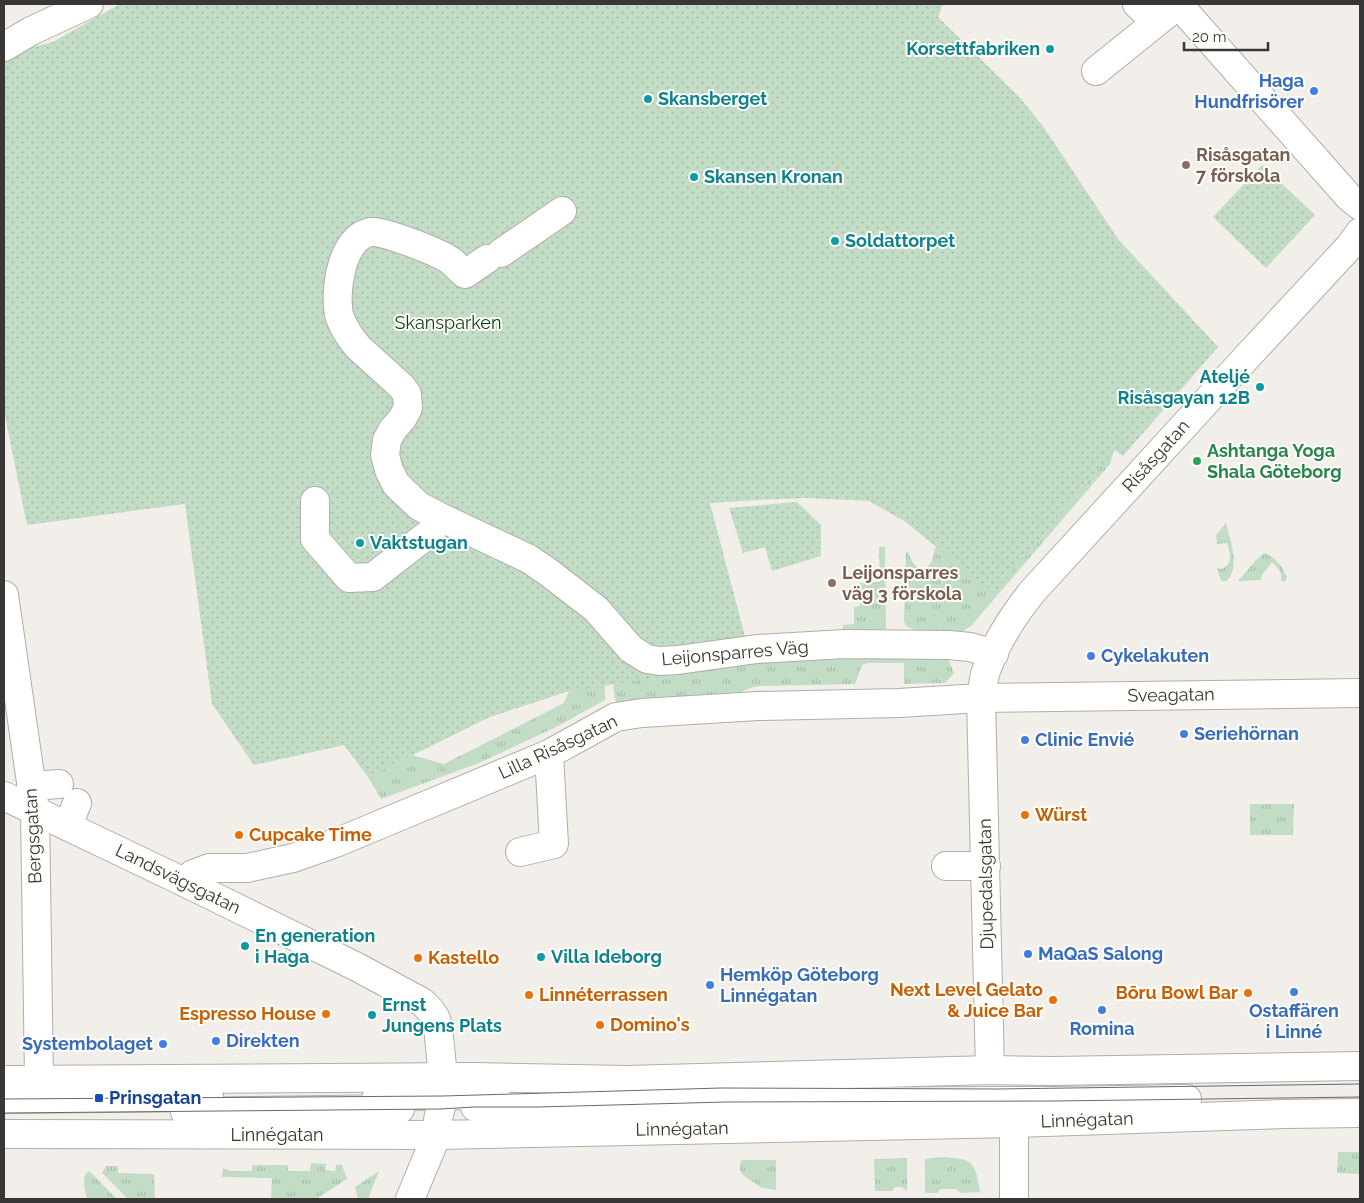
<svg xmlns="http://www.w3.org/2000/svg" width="1364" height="1203" font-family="Raleway,sans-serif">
<defs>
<pattern id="grass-tufts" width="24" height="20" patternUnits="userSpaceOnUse" patternTransform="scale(1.25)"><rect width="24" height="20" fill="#c2dcc6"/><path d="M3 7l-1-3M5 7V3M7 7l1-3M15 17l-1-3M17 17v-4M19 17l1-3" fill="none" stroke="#a7bdab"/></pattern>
<pattern id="park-dots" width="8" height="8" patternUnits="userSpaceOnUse" patternTransform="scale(1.25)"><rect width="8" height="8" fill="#c2dcc6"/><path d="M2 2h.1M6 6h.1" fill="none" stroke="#a7bdab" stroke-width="1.8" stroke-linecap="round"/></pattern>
</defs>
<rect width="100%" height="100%" fill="#f2efea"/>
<g fill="url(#grass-tufts)">
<path d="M1099,443L1126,449L1121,454L1114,449L1110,464L971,626L956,635L918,631L906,626L904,621L906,551L908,552C918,579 931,573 935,548L958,541Z"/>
<path d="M1226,523C1230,541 1241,566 1227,581H1221L1217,568L1221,569C1234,564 1230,554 1227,543L1217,544L1216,535Z"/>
<polygon points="879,547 885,547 886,629 843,630 843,625 854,624 854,607 860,606 860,583 880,582"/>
<path d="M1264,553C1276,557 1282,566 1287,577L1285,582L1281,581C1282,572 1279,568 1272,562L1262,575L1261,580L1238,581L1257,559Z"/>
<polygon points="604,638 605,700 558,726 479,763 381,799 368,777 412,755 444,764 564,703 569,691"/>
<polygon points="760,656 947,656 954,673 945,683 904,684 904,663 867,663 862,665 855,684 759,686 750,688 728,698 618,703 615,700 612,674"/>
<polygon points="1250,804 1294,804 1293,835 1250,835"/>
<polygon points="1338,1152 1360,1152 1360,1174 1337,1173"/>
<path d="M944,1157C975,1159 975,1163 980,1192L961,1193L955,1189H941L937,1193H925V1159Z"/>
<polygon points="907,1158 907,1191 902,1187 895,1187 892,1191 875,1191 874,1159"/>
<polygon points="741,1160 776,1160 776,1190 762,1188 743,1175 740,1170 740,1165"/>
<polygon points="311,1163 326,1164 325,1170 335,1171 336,1165 342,1165 347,1179 316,1199 271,1199 272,1178 222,1177 223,1168 230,1171 252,1171 252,1165 288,1165 288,1171 310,1171"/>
<polygon points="106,1166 118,1166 118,1173 154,1174 155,1199 128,1199 102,1173"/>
<path d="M88,1171L90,1172L117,1199H98L97,1198L87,1199C85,1190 81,1178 88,1171Z"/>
<polygon points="379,1171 368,1199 358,1199 355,1187"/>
</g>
<g fill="url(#park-dots)">
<polygon points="120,4 943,4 938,17 1022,100 1045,129 1118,239 1218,347 1123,456 1115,450 994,593 904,521 869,501 806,498 759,500 710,503 752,663 569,691 490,717 368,777 344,745 254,765 212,704 185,504 27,525 4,411 4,58 9,53 53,42"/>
<polygon points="1262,165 1315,215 1266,268 1213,217"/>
<polygon points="797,502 821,525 821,556 772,571 765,547 743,553 729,508"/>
</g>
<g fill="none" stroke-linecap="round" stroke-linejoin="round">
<defs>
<g id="minor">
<polyline points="1137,4 1156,22"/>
<polyline points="1178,4 1349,197 1360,206"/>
<polyline points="4,47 31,31 89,4"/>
<polyline points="1096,71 1179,4"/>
<polyline points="501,253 562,211"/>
<path d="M487,259L465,274C460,270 456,265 451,261C441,253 384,231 372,232C341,235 333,295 340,318C344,328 351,339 358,347L402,387L407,394L408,408L402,419L393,429L387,440L385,455L389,470L396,484L402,490L419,506L440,517L529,559L548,572L596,609L631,649L647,659L660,661L678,660L757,649L845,644L949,645L970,647L994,654"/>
<polyline points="315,501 315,539 349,578 373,577 431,532 440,517"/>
<polyline points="4,595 35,810 39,1079"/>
<polyline points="31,786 59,784"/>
<polyline points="4,796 184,882 357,967 422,1002 430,1010 435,1017 437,1022 439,1037 443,1077 443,1096 433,1144 410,1199"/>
<polyline points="68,826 77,803"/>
<polyline points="520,852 554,844 549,754"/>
<polyline points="946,866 986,866"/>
<polyline points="184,882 193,874 209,868 247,868 293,858 338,842 549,754 616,717 642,713 758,706 899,703 981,698 1360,693"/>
<path d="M990,1070L981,698C983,689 983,679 986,671C996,641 1013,616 1032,592L1246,358L1349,247L1360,232"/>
<polyline points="4,1080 473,1077 626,1080 990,1070 1053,1071 1360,1066"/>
<polyline points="377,1096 496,1095"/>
<polyline points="4,1099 209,1097"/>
<polyline points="475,1107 537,1107 726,1102 1054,1101 1187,1099"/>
<polyline points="185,1112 400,1109"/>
<polyline points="4,1134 436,1135 1014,1123 1285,1114 1360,1113"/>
<polyline points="1014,1199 1014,1123"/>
</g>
</defs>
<use href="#minor" stroke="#b0aea9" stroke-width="30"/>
<use href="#minor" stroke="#fff" stroke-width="28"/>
<g stroke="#6b6a67" stroke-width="1">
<polyline points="4,1099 443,1096 721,1088 998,1089 1360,1084"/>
<polyline points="4,1113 441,1109 474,1107 537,1107 726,1102 1054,1101 1360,1097"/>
</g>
</g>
<g fill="#0f9aa8" stroke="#fffdf8" stroke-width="2">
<circle cx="1050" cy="49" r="5"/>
<circle cx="648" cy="99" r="5"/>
<circle cx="694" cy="177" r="5"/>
<circle cx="835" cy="241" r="5"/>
<circle cx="1260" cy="387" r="5"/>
<circle cx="360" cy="543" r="5"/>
<circle cx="245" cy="946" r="5"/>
<circle cx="541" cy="957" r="5"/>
<circle cx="372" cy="1015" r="5"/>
</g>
<g fill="#3f7fe0" stroke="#fffdf8" stroke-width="2">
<circle cx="1314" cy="91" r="5"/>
<circle cx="1091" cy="656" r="5"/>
<circle cx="1184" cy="734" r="5"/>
<circle cx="1025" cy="740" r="5"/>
<circle cx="1028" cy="954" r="5"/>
<circle cx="710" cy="985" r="5"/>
<circle cx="1294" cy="992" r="5"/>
<circle cx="1102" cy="1010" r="5"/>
<circle cx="216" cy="1041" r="5"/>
<circle cx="163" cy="1044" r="5"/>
</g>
<g fill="#8d6e63" stroke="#fffdf8" stroke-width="2">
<circle cx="1186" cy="165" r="5"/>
<circle cx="832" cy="583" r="5"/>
</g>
<circle fill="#2e9e5b" stroke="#fffdf8" stroke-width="2" cx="1197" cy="461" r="5"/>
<g fill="#e8710a" stroke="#fffdf8" stroke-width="2">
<circle cx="1025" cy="815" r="5"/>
<circle cx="239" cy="835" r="5"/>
<circle cx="418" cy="958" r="5"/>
<circle cx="1248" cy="993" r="5"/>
<circle cx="529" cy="995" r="5"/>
<circle cx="1053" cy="1000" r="5"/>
<circle cx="326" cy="1014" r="5"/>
<circle cx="600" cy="1025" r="5"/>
</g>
<rect fill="#1a4fb4" stroke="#fffdf8" stroke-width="2" x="94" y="1093" width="10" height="10" rx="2.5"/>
<g text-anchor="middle" stroke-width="4" stroke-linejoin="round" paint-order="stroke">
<g font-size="18" font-weight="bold" fill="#0d838f" stroke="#fffdf8" text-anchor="start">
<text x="1040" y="55" text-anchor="end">Korsettfabriken</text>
<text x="658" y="105">Skansberget</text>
<text x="704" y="183">Skansen Kronan</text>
<text x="845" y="247">Soldattorpet</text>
<text x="1250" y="383" text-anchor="end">Ateljé<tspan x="1250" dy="21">Risåsgayan 12B</tspan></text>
<text x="370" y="549">Vaktstugan</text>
<text x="255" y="942">En generation<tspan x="255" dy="21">i Haga</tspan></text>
<text x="551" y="963">Villa Ideborg</text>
<text x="382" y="1011">Ernst<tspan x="382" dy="21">Jungens Plats</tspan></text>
</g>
<g font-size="18" font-weight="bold" fill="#366cbe" stroke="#fffdf8" text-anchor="start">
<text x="1304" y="87" text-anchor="end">Haga<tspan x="1304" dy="21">Hundfrisörer</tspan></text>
<text x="1101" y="662">Cykelakuten</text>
<text x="1194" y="740">Seriehörnan</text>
<text x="1035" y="746">Clinic Envié</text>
<text x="1038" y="960">MaQaS Salong</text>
<text x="720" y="981">Hemköp Göteborg<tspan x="720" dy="21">Linnégatan</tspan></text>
<text x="1294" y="1017" text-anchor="middle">Ostaffären<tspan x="1294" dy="21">i Linné</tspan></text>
<text x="1102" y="1035" text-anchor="middle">Romina</text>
<text x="226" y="1047">Direkten</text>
<text x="153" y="1050" text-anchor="end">Systembolaget</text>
</g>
<g font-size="18" font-weight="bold" fill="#785e54" stroke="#fffdf8" text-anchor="start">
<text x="1196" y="161">Risåsgatan<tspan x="1196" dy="21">7 förskola</tspan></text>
<text x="842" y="579">Leijonsparres<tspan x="842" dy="21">väg 3 förskola</tspan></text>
</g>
<g font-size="18" fill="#063d18" stroke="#fffdf8">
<text x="448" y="329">Skansparken</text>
</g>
<g font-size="18" font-weight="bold" fill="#27864d" stroke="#fffdf8" text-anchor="start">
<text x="1207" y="457">Ashtanga Yoga<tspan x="1207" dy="21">Shala Göteborg</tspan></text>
</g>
<g font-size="18" fill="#383735" stroke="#fffdf8">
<text transform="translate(1156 456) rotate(-48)" y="6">Risåsgatan</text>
<text transform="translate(735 653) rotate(-5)" y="6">Leijonsparres Väg</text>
<text transform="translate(1171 695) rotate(-1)" y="6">Sveagatan</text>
<text transform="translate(558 747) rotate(-25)" y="6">Lilla Risåsgatan</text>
<text transform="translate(33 836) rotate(-93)" y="6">Bergsgatan</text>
<text transform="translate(178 879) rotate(26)" y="6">Landsvägsgatan</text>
<text transform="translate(986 884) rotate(-91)" y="6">Djupedalsgatan</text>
<text transform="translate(1087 1120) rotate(-2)" y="6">Linnégatan</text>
<text transform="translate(682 1129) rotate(-1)" y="6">Linnégatan</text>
<text x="277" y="1141">Linnégatan</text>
</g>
<g font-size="18" font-weight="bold" fill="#c56008" stroke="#fffdf8" text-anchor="start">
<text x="1035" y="821">Würst</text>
<text x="249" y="841">Cupcake Time</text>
<text x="428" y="964">Kastello</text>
<text x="1043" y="996" text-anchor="end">Next Level Gelato<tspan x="1043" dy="21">&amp; Juice Bar</tspan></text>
<text x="1238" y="999" text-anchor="end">Bōru Bowl Bar</text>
<text x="539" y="1001">Linnéterrassen</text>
<text x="316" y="1020" text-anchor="end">Espresso House</text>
<text x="610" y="1031">Domino's</text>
</g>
<g font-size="18" font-weight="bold" fill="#164399" stroke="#fffdf8" text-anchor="start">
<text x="109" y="1104">Prinsgatan</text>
</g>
</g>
<rect width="1364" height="1203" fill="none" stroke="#383735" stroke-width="10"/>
<path d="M1184 42v8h84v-8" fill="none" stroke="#383735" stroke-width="2.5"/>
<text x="1192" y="42" font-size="15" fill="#383735" stroke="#fffdf8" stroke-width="4" paint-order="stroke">20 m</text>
</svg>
